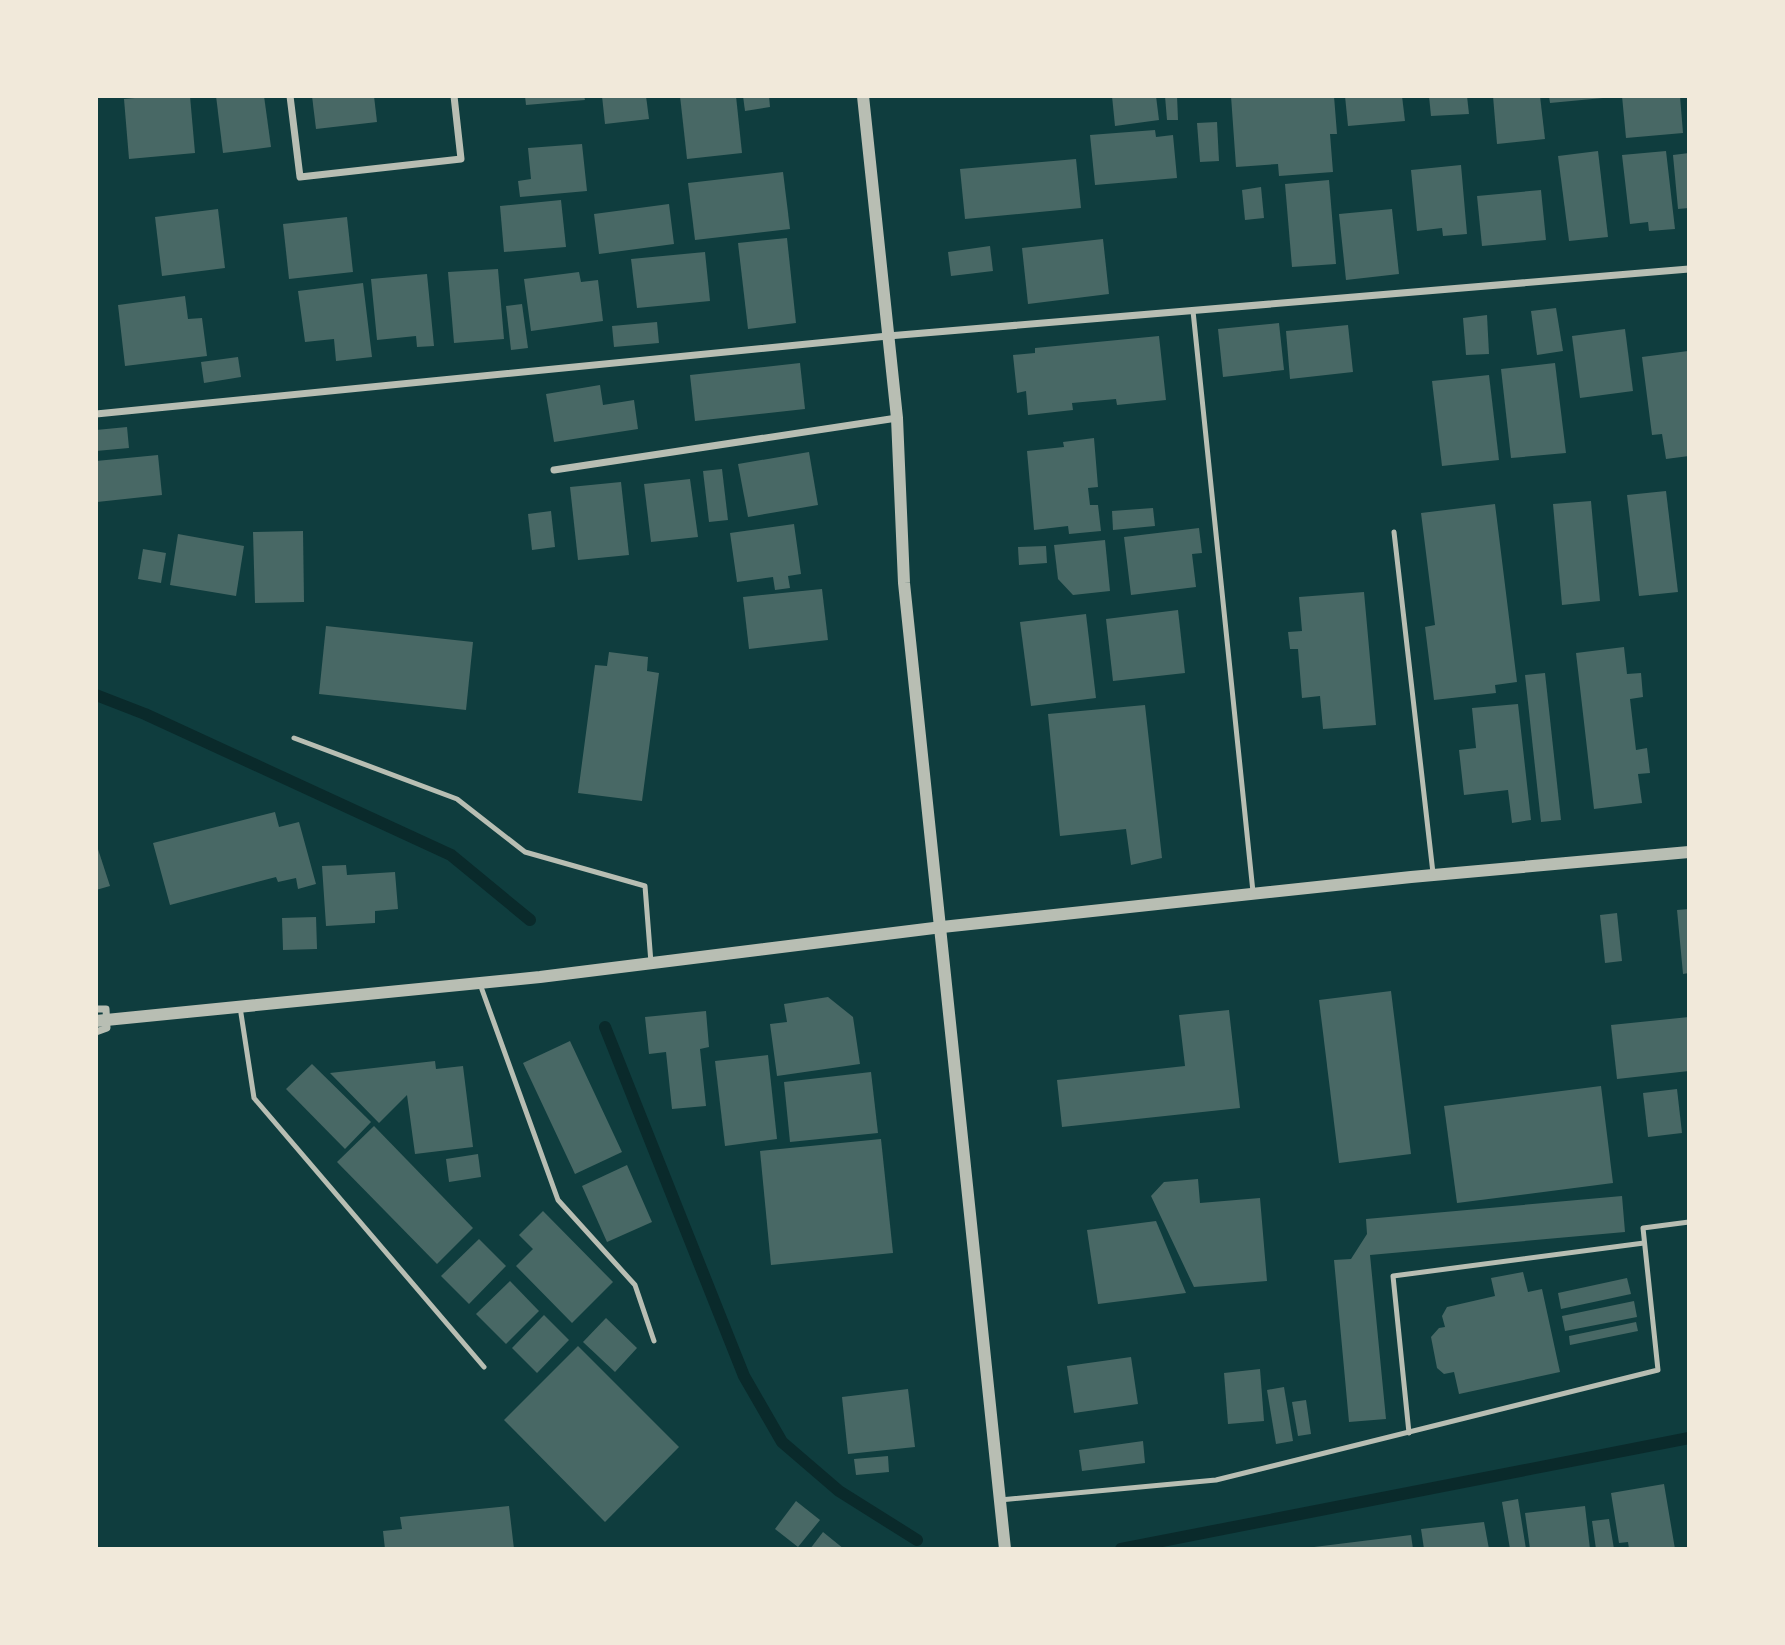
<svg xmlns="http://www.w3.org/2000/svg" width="1785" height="1645" font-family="Quicksand,sans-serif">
<rect width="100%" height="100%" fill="#0f3d3e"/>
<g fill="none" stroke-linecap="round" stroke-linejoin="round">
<g stroke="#0a2a2b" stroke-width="12">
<polyline points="96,695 145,714 451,855 530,920"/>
<polyline points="605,1027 744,1376 782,1442 839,1491 917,1540"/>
<polyline points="1121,1549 1689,1438"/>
</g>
</g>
<g fill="#486865">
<polygon points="156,96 190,96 195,153 129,159 124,99"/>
<polygon points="216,96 264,96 271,147 223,153"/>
<polygon points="312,96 374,96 377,122 316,129"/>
<polygon points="525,96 584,96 585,100 526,105"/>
<polygon points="602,96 646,96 649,119 605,124"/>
<polygon points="680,96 736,96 742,153 687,159"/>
<polygon points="743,96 769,96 770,107 745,111"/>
<polygon points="1112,96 1156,96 1159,120 1115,126"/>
<polygon points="1165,96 1177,96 1178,120 1167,120"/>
<polygon points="1231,96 1334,96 1337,134 1330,134 1333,172 1279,176 1278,164 1236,167"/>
<polygon points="1345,96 1402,96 1405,121 1348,126"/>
<polygon points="1429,96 1467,96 1469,114 1431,116"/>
<polygon points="1493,96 1540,96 1545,139 1497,144"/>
<polygon points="1549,96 1603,96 1603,98 1550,103"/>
<polygon points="1622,96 1680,96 1683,133 1626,138"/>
<polygon points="1217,122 1219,161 1200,162 1197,123"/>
<polygon points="1155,130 1156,137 1173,135 1177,178 1095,185 1090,135"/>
<polygon points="582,144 587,191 520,197 518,181 531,179 528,148"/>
<polygon points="1598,151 1608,237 1569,241 1558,156"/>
<polygon points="1666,151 1675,229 1649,231 1648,222 1630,224 1622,155"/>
<polygon points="1689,153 1689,208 1678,209 1673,155"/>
<polygon points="1076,159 1081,208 965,219 960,169"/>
<polygon points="1461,165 1467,234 1443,236 1442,228 1417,231 1411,170"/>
<polygon points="783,172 790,229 695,240 688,183"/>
<polygon points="1329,180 1336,264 1292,267 1285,184"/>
<polygon points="1261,187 1264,218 1245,220 1242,190"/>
<polygon points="1541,190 1546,240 1482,246 1477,196"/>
<polygon points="561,200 566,247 504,252 500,206"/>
<polygon points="669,204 674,244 599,254 594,214"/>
<polygon points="218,209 225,268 162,276 155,217"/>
<polygon points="1392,209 1399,274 1346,280 1339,214"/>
<polygon points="347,217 353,272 289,279 283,224"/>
<polygon points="787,238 796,323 748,329 738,243"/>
<polygon points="1103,239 1109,294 1028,304 1022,248"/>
<polygon points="990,246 993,271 951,276 948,252"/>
<polygon points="705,252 710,301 637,308 631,259"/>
<polygon points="498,269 504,339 454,343 448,272"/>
<polygon points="579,272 581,282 598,280 603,321 531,331 524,279"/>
<polygon points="427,274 434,346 417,347 416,336 377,340 371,279"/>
<polygon points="363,283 372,357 336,361 334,339 305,342 298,291"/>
<polygon points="185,296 188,319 202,318 207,356 125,366 118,305"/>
<polygon points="522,304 528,348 511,350 506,306"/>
<polygon points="1556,308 1563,351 1537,355 1531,311"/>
<polygon points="1487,315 1489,354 1466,355 1463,318"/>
<polygon points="657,322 659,343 614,347 612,326"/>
<polygon points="1279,323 1284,370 1223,377 1218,329"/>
<polygon points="1348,325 1353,372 1290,379 1286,331"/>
<polygon points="1625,329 1633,391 1580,398 1572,336"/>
<polygon points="1159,336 1166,400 1117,405 1116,399 1072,403 1073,410 1028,415 1026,391 1017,393 1013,355 1035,353 1035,348"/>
<polygon points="1688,351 1689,456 1666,459 1662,434 1652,435 1642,357"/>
<polygon points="238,357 241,377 204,383 201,362"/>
<polygon points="800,363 805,409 695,421 690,375"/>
<polygon points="1555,363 1566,453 1511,458 1501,369"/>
<polygon points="1489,375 1499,460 1442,466 1432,381"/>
<polygon points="600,385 603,405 634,400 638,429 554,442 546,394"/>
<polygon points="127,427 129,448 96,451 96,430"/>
<polygon points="1094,438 1098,487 1088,488 1090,505 1098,505 1101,531 1069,534 1068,526 1034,530 1027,451 1064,447 1063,442"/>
<polygon points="809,452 818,505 748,517 738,464"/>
<polygon points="158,455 162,495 97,502 96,461"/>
<polygon points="722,469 728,520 709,522 703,471"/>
<polygon points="690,479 698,537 651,542 644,484"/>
<polygon points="621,482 629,555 578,560 570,487"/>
<polygon points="1666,491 1678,592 1639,596 1627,495"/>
<polygon points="1591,501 1600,601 1562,605 1553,504"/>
<polygon points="1495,504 1517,682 1495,685 1496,693 1434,700 1425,627 1435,625 1421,513"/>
<polygon points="1153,508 1155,526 1113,530 1112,511"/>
<polygon points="551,511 555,547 532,550 528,514"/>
<polygon points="794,524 801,574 788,576 790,588 775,590 773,577 737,582 730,533"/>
<polygon points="1199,528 1202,553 1192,554 1196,587 1131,595 1124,537"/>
<polygon points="303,531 304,602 255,603 253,532"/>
<polygon points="178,534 244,546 236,596 170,585"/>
<polygon points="1105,540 1110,591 1073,595 1058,579 1054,545"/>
<polygon points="1046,546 1047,563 1019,565 1018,547"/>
<polygon points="143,549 166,553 161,583 138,579"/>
<polygon points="822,589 828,640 749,649 743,597"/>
<polygon points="1364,592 1376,725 1323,729 1320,696 1302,698 1298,649 1290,649 1288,632 1302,631 1299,597"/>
<polygon points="1178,610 1185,673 1113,681 1106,619"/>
<polygon points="1086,614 1096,698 1031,706 1020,622"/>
<polygon points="326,626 473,642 466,710 319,694"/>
<polygon points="1624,647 1627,674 1641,673 1643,697 1630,699 1636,750 1647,748 1650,773 1638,774 1642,803 1594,809 1576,653"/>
<polygon points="609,652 648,657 647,671 659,673 642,801 578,793 595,665 607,666"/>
<polygon points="1545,673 1561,820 1541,822 1525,675"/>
<polygon points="1518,704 1531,820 1512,823 1508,790 1464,795 1459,750 1476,748 1472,708"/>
<polygon points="1145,705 1162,858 1131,865 1126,829 1060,836 1048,714"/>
<polygon points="275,812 279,827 299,822 316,884 298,889 296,878 278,882 276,877 170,905 153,843"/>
<polygon points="96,843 110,886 96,890"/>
<polygon points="346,865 347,875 395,872 398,909 375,911 375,923 326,926 322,866"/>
<polygon points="1689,909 1689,973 1683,974 1677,910"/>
<polygon points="1617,913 1622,961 1605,963 1600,915"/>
<polygon points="316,917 317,949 283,950 282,918"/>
<polygon points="1391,991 1411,1154 1339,1163 1319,1000"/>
<polygon points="828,997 853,1017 860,1064 777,1076 770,1024 787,1022 784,1004"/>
<polygon points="1229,1010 1240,1108 1062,1127 1057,1080 1185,1066 1179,1015"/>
<polygon points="706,1011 709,1047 700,1049 706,1106 672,1109 666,1052 649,1054 645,1017"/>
<polygon points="1689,1017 1689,1071 1617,1079 1611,1025"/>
<polygon points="570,1041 622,1152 575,1174 523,1063"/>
<polygon points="768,1055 777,1139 725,1146 715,1061"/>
<polygon points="435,1061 436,1069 463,1066 473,1147 415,1154 407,1095 379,1123 330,1073"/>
<polygon points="312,1064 371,1122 345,1149 286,1089"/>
<polygon points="871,1072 878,1133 790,1142 784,1082"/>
<polygon points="1601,1086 1613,1183 1457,1203 1444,1106"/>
<polygon points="1677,1089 1682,1133 1648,1137 1643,1093"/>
<polygon points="374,1126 473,1228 437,1264 337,1162"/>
<polygon points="881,1139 893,1253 771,1265 760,1151"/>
<polygon points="478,1154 481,1177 449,1182 446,1159"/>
<polygon points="627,1165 652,1222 607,1242 582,1186"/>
<polygon points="1198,1179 1200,1203 1260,1198 1267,1281 1194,1287 1151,1196 1164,1182"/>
<polygon points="1622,1196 1625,1232 1370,1255 1386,1419 1349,1422 1334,1260 1351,1259 1367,1234 1366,1219"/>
<polygon points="543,1211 613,1282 572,1323 516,1266 533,1249 519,1235"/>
<polygon points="1156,1221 1186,1293 1098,1304 1087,1230"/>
<polygon points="479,1239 506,1266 469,1304 441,1276"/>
<polygon points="1523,1272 1528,1292 1542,1289 1560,1372 1459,1394 1454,1372 1444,1374 1437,1368 1431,1337 1439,1328 1445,1327 1442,1316 1447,1307 1495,1296 1491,1278"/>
<polygon points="1627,1278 1631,1294 1561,1309 1558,1293"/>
<polygon points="510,1281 539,1311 506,1344 476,1314"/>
<polygon points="1634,1301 1637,1317 1565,1331 1562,1316"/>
<polygon points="544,1315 569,1340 537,1373 512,1348"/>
<polygon points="606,1318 637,1348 615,1372 583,1342"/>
<polygon points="1636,1322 1638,1331 1570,1345 1569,1336"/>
<polygon points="578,1346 679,1447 605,1522 504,1420"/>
<polygon points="1131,1357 1138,1404 1074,1413 1067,1366"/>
<polygon points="1260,1369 1264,1421 1228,1424 1224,1373"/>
<polygon points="1284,1387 1293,1441 1276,1444 1267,1390"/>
<polygon points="908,1389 915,1447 848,1454 842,1397"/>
<polygon points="1306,1400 1311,1434 1298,1436 1292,1402"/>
<polygon points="1143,1441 1145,1463 1082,1471 1079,1450"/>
<polygon points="888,1456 889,1472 856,1475 854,1459"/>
<polygon points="1664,1484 1675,1549 1629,1549 1628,1542 1619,1543 1611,1493"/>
<polygon points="1518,1499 1526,1549 1510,1549 1502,1502"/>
<polygon points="796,1501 820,1520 798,1547 775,1529"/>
<polygon points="509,1506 514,1549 385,1549 383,1531 402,1529 400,1517"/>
<polygon points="1585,1506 1590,1549 1530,1549 1525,1513"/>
<polygon points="1609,1519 1614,1549 1596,1549 1592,1521"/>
<polygon points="1484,1522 1489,1549 1424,1549 1421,1529"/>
<polygon points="823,1532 844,1549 810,1549"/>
<polygon points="1411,1535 1413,1549 1315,1549 1314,1547"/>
</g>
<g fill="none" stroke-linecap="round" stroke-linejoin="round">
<g stroke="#b8beb3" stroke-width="5">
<polyline points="1193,311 1253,892"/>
<polyline points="1394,532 1433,873"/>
<polyline points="294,738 457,799 525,852 645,886 651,963"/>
<polyline points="480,984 558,1200 635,1285 654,1341"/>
<polyline points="240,1007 254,1098 484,1367"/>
<polyline points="1409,1433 1393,1276 1644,1243"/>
<polyline points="1000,1500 1216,1480 1658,1370 1643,1228 1689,1222"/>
</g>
<g stroke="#b8beb3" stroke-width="7">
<polyline points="290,96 300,177 461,159 454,96"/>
<polyline points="96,414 888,336 1689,269"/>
<polyline points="554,470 897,418"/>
<polyline points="96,1009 106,1009 107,1028 96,1032"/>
</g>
<g stroke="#b8beb3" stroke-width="12">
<polyline points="863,96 897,418 904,583 1005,1549"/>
<polyline points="96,1021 540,977 942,927 1411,877 1689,852"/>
</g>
</g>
<rect width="1785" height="1645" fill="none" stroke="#f1e9da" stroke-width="196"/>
</svg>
